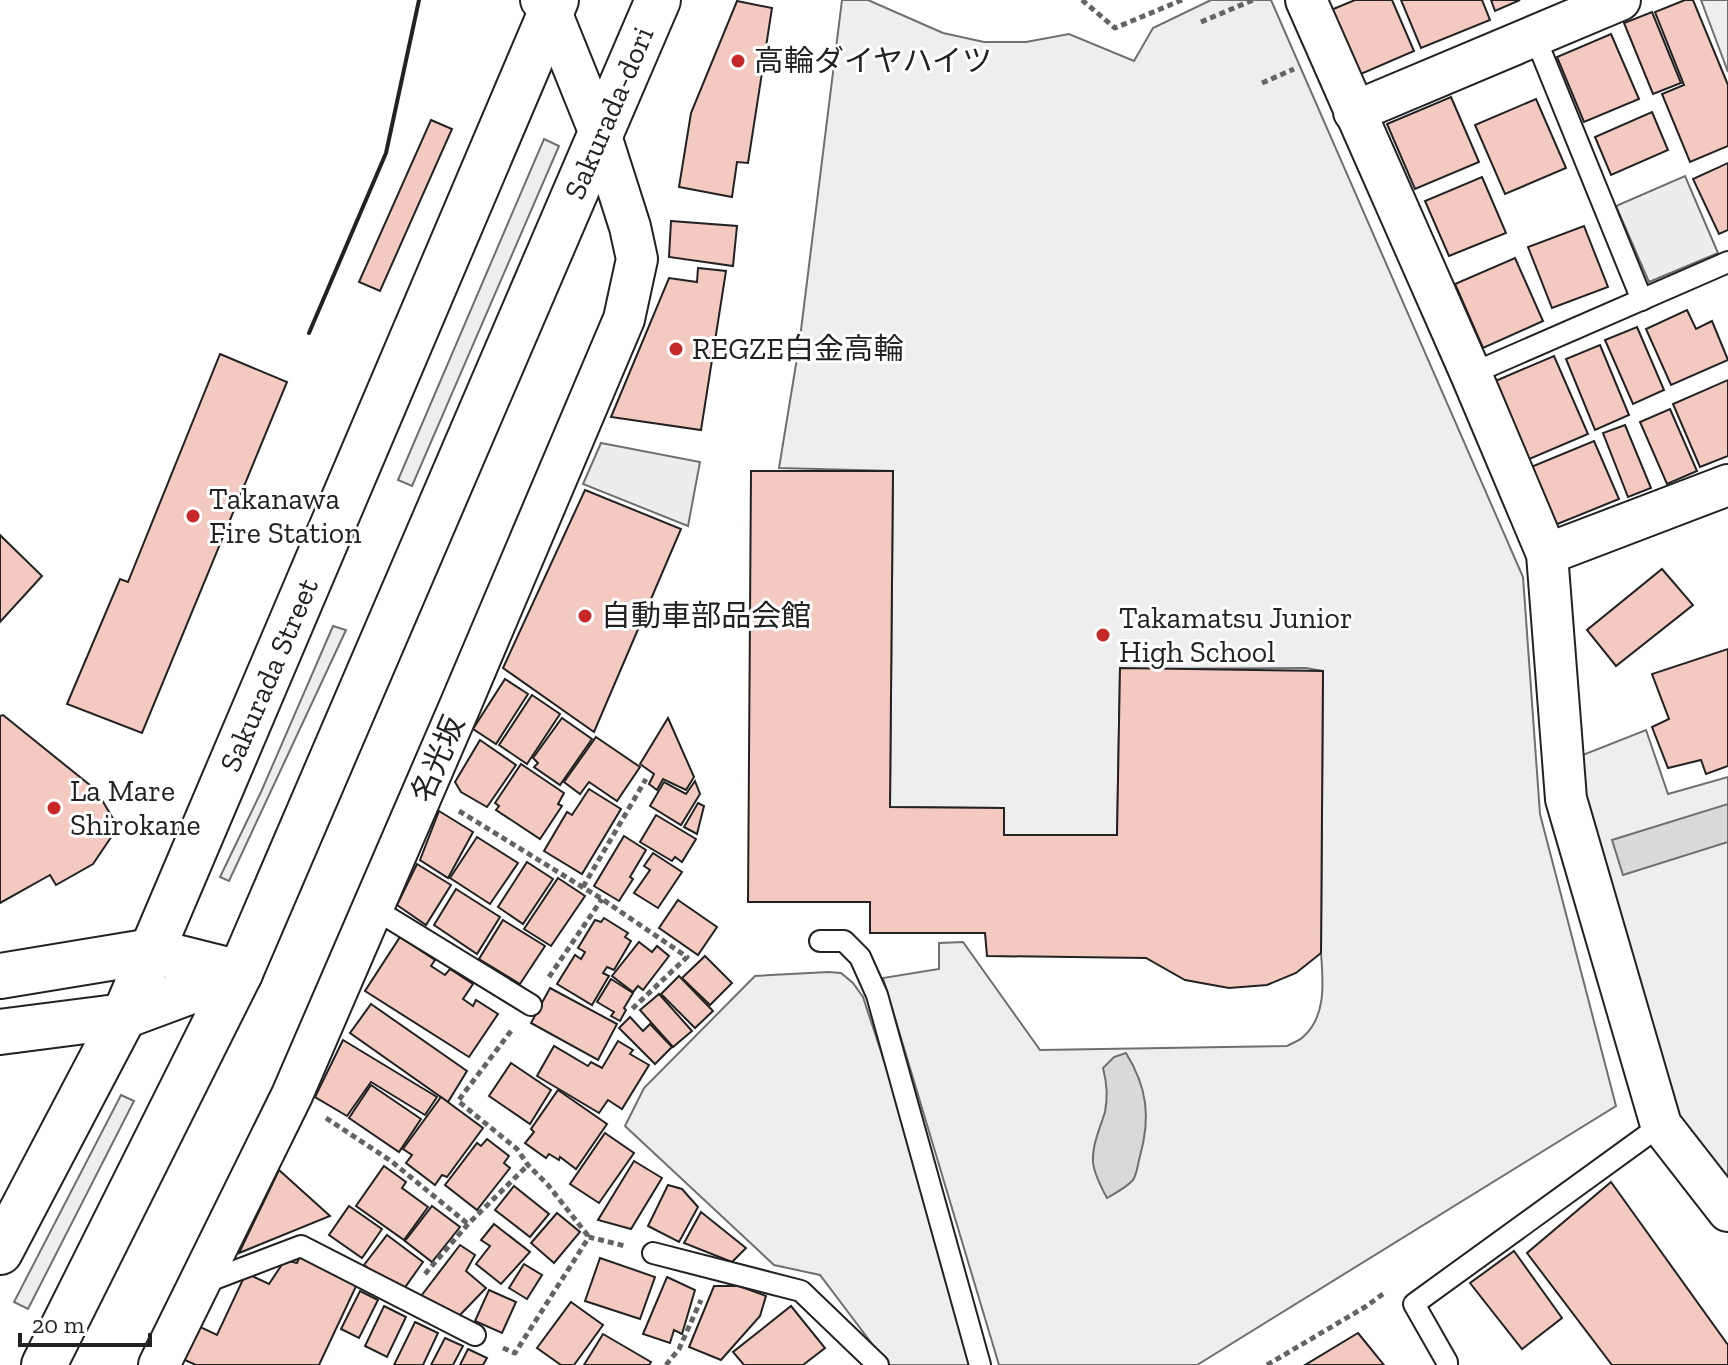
<svg xmlns="http://www.w3.org/2000/svg" width="1728" height="1365" font-family="'Zilla Slab','Noto Sans JP',serif">
<rect width="100%" height="100%" fill="#fff"/>
<g fill="#eee" stroke="#6f6f6f" stroke-width="2">
<path d="M842,0H868L943,33L984,42H1026L1069,34L1134,61L1153,28L1211,0H1271L1523,577L1540,814L1616,1106L1197,1365H999L883,978L939,969V943L963,942L1040,1050L1287,1046C1292,1043 1299,1041 1303,1037C1327,1016 1323,981 1321,953L1323,671L1306,668L1120,669L1117,835H1004L1003,808L890,807L893,471L779,468L799,346Z"/>
<polygon points="1701,0 1728,0 1728,72"/>
<polygon points="544,139 559,146 412,486 398,480"/>
<polygon points="333,626 346,630 229,881 220,877 261,792"/>
<polygon points="1646,730 1668,794 1728,777 1728,1193 1669,1123 1575,758"/>
<polygon points="828,972 841,973 853,983 863,997 894,1091 971,1365 888,1365 820,1275 774,1265 625,1126 644,1088 755,976"/>
<polygon points="121,1095 134,1101 28,1309 14,1302"/>
</g>
<g fill="#ededed" stroke="#6f6f6f" stroke-width="2">
<polygon points="1685,176 1718,253 1649,282 1616,206"/>
<polygon points="601,443 700,462 688,526 583,484"/>
</g>
<g fill="#d9d9d9" stroke="#6f6f6f" stroke-width="2">
<polygon points="1728,804 1728,842 1623,875 1612,840"/>
<path d="M1126,1053C1147,1087 1151,1117 1140,1156C1138,1163 1137,1174 1133,1180C1126,1188 1115,1193 1107,1198C1101,1187 1094,1174 1093,1162C1092,1145 1100,1128 1105,1112C1108,1097 1107,1083 1103,1068L1114,1057Z"/>
</g>
<g fill="#f3c9c0" stroke="#222" stroke-width="2">
<polygon points="1355,0 1392,0 1414,51 1354,77 1326,12"/>
<polygon points="1401,0 1482,0 1490,20 1421,48"/>
<polygon points="1491,0 1520,0 1495,11"/>
<polygon points="1685,0 1693,0 1728,85 1728,146 1690,162 1662,94 1684,85 1655,12"/>
<polygon points="737,1 772,8 748,163 737,162 732,197 679,187 691,113"/>
<polygon points="1652,12 1681,83 1653,94 1624,23"/>
<polygon points="1611,34 1639,99 1584,122 1557,57"/>
<polygon points="1451,97 1479,162 1415,189 1387,124"/>
<polygon points="1536,99 1566,168 1505,194 1475,125"/>
<polygon points="1652,112 1668,150 1611,175 1595,137"/>
<polygon points="431,120 452,129 380,291 359,282"/>
<polygon points="1728,163 1728,230 1719,234 1693,179"/>
<polygon points="1482,177 1506,233 1449,256 1425,201"/>
<polygon points="671,221 737,226 733,266 669,257"/>
<polygon points="1584,226 1608,287 1552,308 1528,247"/>
<polygon points="1515,258 1543,321 1483,348 1455,284"/>
<polygon points="698,268 726,271 701,430 611,417 669,278 697,282"/>
<polygon points="1687,310 1696,329 1712,321 1728,360 1671,385 1646,329"/>
<polygon points="1637,327 1664,390 1633,404 1605,340"/>
<polygon points="1600,345 1629,415 1595,430 1566,359"/>
<polygon points="220,354 287,382 142,733 67,704 120,579 128,582"/>
<polygon points="1554,356 1588,434 1527,460 1493,382"/>
<polygon points="1728,380 1728,456 1700,467 1673,404"/>
<polygon points="1670,409 1697,471 1667,484 1640,422"/>
<polygon points="1625,425 1651,488 1628,497 1603,433"/>
<polygon points="1594,441 1619,499 1555,525 1531,467"/>
<polygon points="751,471 893,471 890,807 1004,808 1004,835 1117,835 1120,668 1323,671 1321,953 1296,973 1267,985 1229,988 1185,980 1146,958 987,956 985,933 870,933 870,902 748,902"/>
<polygon points="585,490 681,529 594,732 503,668"/>
<polygon points="0,535 42,576 0,622"/>
<polygon points="1662,569 1693,605 1616,666 1587,630"/>
<polygon points="1728,649 1728,766 1706,774 1701,760 1668,768 1652,727 1669,719 1652,674"/>
<polygon points="505,679 528,694 496,744 473,729"/>
<polygon points="532,695 560,714 527,764 499,745"/>
<polygon points="3,715 96,790 118,827 93,864 56,885 50,875 0,903 0,716"/>
<polygon points="562,718 592,739 560,785 534,767 538,763 533,758"/>
<polygon points="668,718 694,777 686,790 663,779 657,790 649,784 654,774 640,764"/>
<polygon points="596,737 640,767 617,801 589,782 580,794 564,782"/>
<polygon points="480,740 516,765 487,807 461,792 455,782"/>
<polygon points="521,764 564,793 558,804 562,806 540,839 496,810 499,806 495,803"/>
<polygon points="695,781 700,794 681,825 650,806 664,782 686,794"/>
<polygon points="589,789 621,809 582,874 544,851 567,812 572,815"/>
<polygon points="698,803 704,806 697,834 684,827"/>
<polygon points="439,811 473,832 448,878 420,860"/>
<polygon points="656,815 696,839 682,862 675,857 672,861 640,842"/>
<polygon points="624,836 646,850 630,877 633,879 619,901 594,886"/>
<polygon points="477,837 518,863 490,904 450,878"/>
<polygon points="653,853 682,872 658,908 634,893 650,870 644,866"/>
<polygon points="527,862 553,879 523,924 498,907"/>
<polygon points="417,864 451,885 426,925 397,905"/>
<polygon points="558,878 585,896 551,946 524,929"/>
<polygon points="456,889 500,917 477,954 434,925"/>
<polygon points="678,900 717,927 698,955 659,928"/>
<polygon points="604,918 628,933 625,937 631,941 614,970 607,967 603,973 609,976 592,1005 557,984 575,955 581,959 585,952 578,948 595,920 601,922"/>
<polygon points="503,920 545,946 520,984 479,959"/>
<polygon points="400,937 435,960 431,966 445,975 450,969 473,984 463,999 473,1006 476,1000 498,1014 469,1057 365,991"/>
<polygon points="639,942 652,952 657,946 669,956 643,990 638,986 633,992 612,976"/>
<polygon points="705,956 732,983 710,1005 682,978"/>
<polygon points="679,976 713,1011 695,1028 661,994"/>
<polygon points="611,979 633,993 624,1008 626,1010 620,1021 611,1016 614,1012 597,1002"/>
<polygon points="550,988 617,1024 598,1060 531,1023"/>
<polygon points="659,994 692,1031 673,1047 640,1010"/>
<polygon points="371,1004 467,1071 448,1102 350,1033"/>
<polygon points="630,1017 643,1031 650,1024 672,1047 655,1064 619,1028"/>
<polygon points="343,1040 437,1097 425,1115 371,1082 347,1116 315,1097"/>
<polygon points="618,1041 633,1050 630,1054 649,1065 622,1109 608,1100 599,1113 537,1076 554,1046 588,1066 591,1062 602,1068"/>
<polygon points="511,1063 551,1090 530,1124 489,1096"/>
<polygon points="371,1085 421,1119 399,1152 349,1118"/>
<polygon points="558,1090 607,1124 576,1169 560,1157 559,1160 549,1154 546,1158 525,1143 534,1132 531,1129"/>
<polygon points="441,1097 483,1128 447,1177 442,1175 435,1185 406,1163 412,1155 403,1149"/>
<polygon points="605,1133 634,1153 599,1203 570,1184"/>
<polygon points="487,1139 509,1156 504,1163 510,1168 477,1210 445,1185 477,1143 481,1146"/>
<polygon points="634,1161 662,1178 631,1229 598,1220"/>
<polygon points="384,1166 406,1182 402,1188 428,1207 404,1240 356,1206"/>
<polygon points="279,1170 330,1216 239,1253"/>
<polygon points="1611,1182 1728,1345 1728,1365 1612,1365 1527,1253"/>
<polygon points="668,1185 682,1189 698,1207 679,1242 648,1226"/>
<polygon points="514,1186 549,1214 530,1237 495,1210"/>
<polygon points="349,1206 382,1229 362,1258 329,1235"/>
<polygon points="432,1206 460,1227 432,1262 405,1241"/>
<polygon points="701,1212 746,1248 732,1262 684,1243"/>
<polygon points="557,1213 580,1232 554,1263 531,1243"/>
<polygon points="494,1224 530,1252 501,1284 476,1264 490,1246 481,1240"/>
<polygon points="387,1235 423,1262 401,1293 364,1265"/>
<polygon points="460,1245 475,1255 466,1271 486,1288 458,1317 418,1300"/>
<polygon points="302,1251 359,1280 319,1365 196,1365 178,1357 194,1324 217,1335 246,1273 269,1284 285,1260 297,1263"/>
<polygon points="1514,1251 1562,1318 1522,1349 1470,1283"/>
<polygon points="600,1258 655,1277 640,1319 585,1301"/>
<polygon points="524,1264 542,1275 527,1299 509,1288"/>
<polygon points="667,1277 695,1290 682,1334 674,1330 670,1343 643,1334"/>
<polygon points="714,1286 739,1286 766,1296 760,1316 721,1360 689,1347"/>
<polygon points="489,1290 516,1302 502,1333 475,1321"/>
<polygon points="360,1291 378,1300 359,1338 341,1329"/>
<polygon points="571,1302 603,1325 574,1365 561,1365 537,1348"/>
<polygon points="384,1306 406,1317 387,1357 365,1346"/>
<polygon points="791,1306 825,1348 803,1365 744,1365 733,1352"/>
<polygon points="415,1322 438,1333 423,1365 394,1365"/>
<polygon points="1358,1333 1384,1365 1305,1365"/>
<polygon points="603,1334 651,1362 649,1365 584,1365"/>
<polygon points="445,1338 463,1346 453,1365 431,1365"/>
<polygon points="468,1349 487,1358 483,1365 460,1365"/>
</g>
<g fill="none" stroke-linecap="round" stroke-linejoin="round">
<defs>
<g id="lane">
<polyline points="1535,37 1642,300"/>
<polyline points="1471,374 1728,262"/>
<polyline points="373,908 531,1005"/>
<polyline points="820,941 844,941 860,957 877,995 980,1365"/>
<polyline points="653,1253 801,1291 878,1365"/>
<polyline points="201,1284 301,1246 475,1335"/>
<polyline points="1447,1365 1447,1362 1414,1304 1661,1125"/>
</g>
<g id="street">
<polyline points="1306,0 1471,374 1547,554 1566,799 1661,1125 1728,1211"/>
<polyline points="1354,112 1620,0"/>
<polyline points="1547,554 1728,485"/>
<polyline points="159,1365 292,1095 460,706 624,319 637,259 630,227 601,136 551,12 541,0"/>
</g>
<g id="primary">
<polyline points="0,976 152,951 240,973"/>
<polyline points="0,1032 124,1016 240,973"/>
</g>
<g id="highway">
<polyline points="0,1252 124,1016 556,0"/>
<polyline points="44,1365 240,973 658,0"/>
</g>
</defs>
<use href="#lane" stroke="#222" stroke-width="24"/>
<use href="#street" stroke="#222" stroke-width="44"/>
<use href="#primary" stroke="#222" stroke-width="48"/>
<use href="#highway" stroke="#222" stroke-width="48"/>
<g stroke="#646464" stroke-width="5" stroke-dasharray="6 4" stroke-linecap="butt">
<polyline points="1082,0 1115,28 1182,0"/>
<polyline points="1201,22 1253,0"/>
<polyline points="1262,83 1294,69"/>
<polyline points="459,811 602,899 687,957 631,1010"/>
<polyline points="583,887 646,779"/>
<polyline points="549,977 602,899"/>
<polyline points="511,1031 458,1101 517,1149 528,1165 548,1185 589,1237"/>
<polyline points="326,1118 391,1161 468,1224"/>
<polyline points="425,1274 468,1224 528,1165"/>
<polyline points="503,1348 515,1353 589,1237 625,1246"/>
<polyline points="666,1365 679,1349 701,1300"/>
<polyline points="1267,1365 1365,1307 1383,1294"/>
</g>
<use href="#lane" stroke="#fff" stroke-width="20"/>
<use href="#street" stroke="#fff" stroke-width="40"/>
<use href="#primary" stroke="#fff" stroke-width="44"/>
<use href="#highway" stroke="#fff" stroke-width="44"/>
<polyline stroke="#222" stroke-width="4" points="309,333 386,153 419,0"/>
</g>
<g fill="#c62828" stroke="#fff" stroke-width="3">
<circle cx="738" cy="61" r="8"/>
<circle cx="676" cy="349" r="8"/>
<circle cx="193" cy="516" r="8"/>
<circle cx="585" cy="616" r="8"/>
<circle cx="1103" cy="635" r="8"/>
<circle cx="54" cy="808" r="8"/>
</g>
<g text-anchor="middle" stroke-width="6" stroke-linejoin="round" paint-order="stroke">
<g font-size="30" fill="#222" stroke="#fff" text-anchor="start">
<text x="754" y="71">高輪ダイヤハイツ</text>
<text x="692" y="359">REGZE白金高輪</text>
<text x="209" y="509">Takanawa<tspan x="209" dy="34">Fire Station</tspan></text>
<text x="601" y="626">自動車部品会館</text>
<text x="1119" y="628">Takamatsu Junior<tspan x="1119" dy="34">High School</tspan></text>
<text x="70" y="801">La Mare<tspan x="70" dy="34">Shirokane</tspan></text>
</g>
<g font-size="30" fill="#222" stroke="#fff">
<text transform="translate(609 113) rotate(-67)" y="10">Sakurada-dori</text>
<text transform="translate(269 675) rotate(-67)" y="10">Sakurada Street</text>
<text transform="translate(438 759) rotate(-67)" y="10">名光坂</text>
</g>
</g>
<path d="M20 1333v12h130v-12" fill="none" stroke="#222222" stroke-width="4"/>
<text x="32" y="1333" font-size="24" fill="#222222" stroke="#ffffff" stroke-width="6" paint-order="stroke">20 m</text>
</svg>
